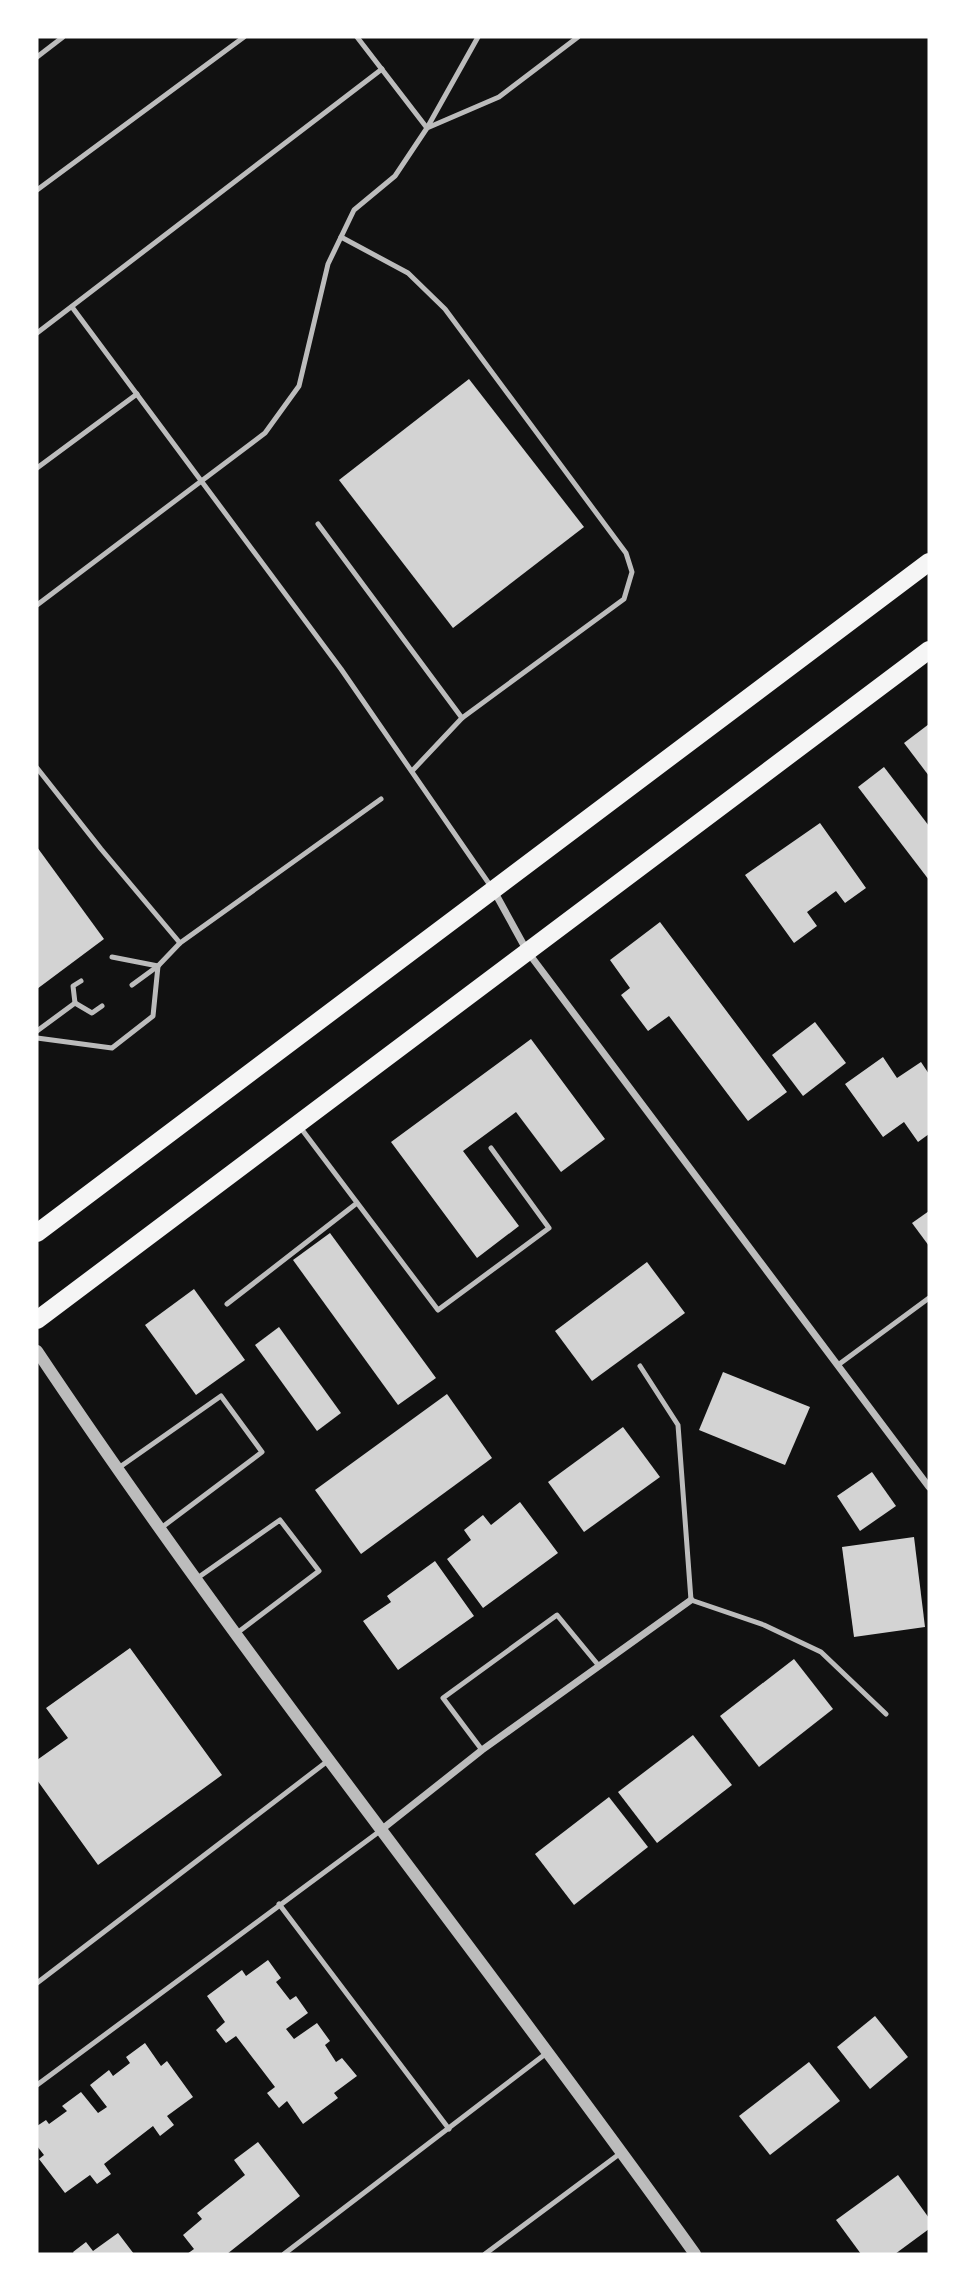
<svg xmlns="http://www.w3.org/2000/svg" width="966" height="2291" font-family="Poppins,sans-serif">
<rect width="100%" height="100%" fill="#111"/>
<g fill="#d3d3d3">
<polygon points="469,379 584,527 453,628 339,480"/>
<polygon points="929,724 929,776 904,743"/>
<polygon points="884,767 929,826 929,880 858,787"/>
<polygon points="820,823 866,888 845,903 836,891 807,912 817,926 794,943 745,875"/>
<polygon points="37,847 104,939 37,989"/>
<polygon points="660,922 787,1092 748,1121 669,1016 648,1031 621,995 630,988 610,960"/>
<polygon points="815,1022 846,1063 803,1096 772,1055"/>
<polygon points="531,1039 605,1139 561,1172 516,1112 463,1151 519,1226 477,1258 391,1142"/>
<polygon points="883,1057 897,1078 921,1062 929,1074 929,1134 918,1142 904,1122 883,1137 845,1084"/>
<polygon points="929,1211 929,1246 912,1223"/>
<polygon points="330,1233 436,1378 398,1405 293,1260"/>
<polygon points="647,1262 685,1313 592,1381 555,1331"/>
<polygon points="194,1289 245,1360 196,1395 145,1325"/>
<polygon points="279,1327 341,1413 317,1431 255,1345"/>
<polygon points="723,1372 810,1407 785,1465 699,1430"/>
<polygon points="447,1394 492,1458 361,1554 315,1490"/>
<polygon points="623,1427 660,1477 584,1532 548,1482"/>
<polygon points="872,1472 896,1506 860,1531 837,1496"/>
<polygon points="520,1502 558,1553 483,1608 447,1559 471,1540 464,1530 483,1515 491,1525"/>
<polygon points="914,1537 925,1627 854,1637 842,1547"/>
<polygon points="435,1561 474,1616 398,1670 363,1621 391,1602 387,1596"/>
<polygon points="130,1648 222,1775 98,1865 37,1780 37,1760 68,1738 46,1708"/>
<polygon points="794,1659 833,1709 759,1767 720,1716"/>
<polygon points="693,1735 732,1785 657,1843 618,1792"/>
<polygon points="609,1797 648,1847 574,1905 535,1854"/>
<polygon points="268,1960 281,1978 276,1982 290,2000 296,1996 308,2013 286,2029 294,2039 317,2023 330,2041 325,2045 336,2062 342,2058 357,2076 334,2093 338,2098 303,2124 287,2101 279,2108 267,2093 275,2087 236,2036 226,2043 216,2030 225,2022 207,1996 242,1970 246,1976"/>
<polygon points="875,2016 908,2057 870,2089 837,2047"/>
<polygon points="145,2043 161,2066 167,2061 193,2097 167,2116 174,2125 160,2136 153,2126 104,2164 111,2174 97,2184 90,2175 65,2193 39,2159 44,2155 37,2146 37,2126 46,2120 49,2124 67,2111 62,2106 81,2092 98,2113 107,2107 90,2085 109,2070 113,2076 130,2063 126,2057"/>
<polygon points="809,2062 840,2101 770,2155 739,2116"/>
<polygon points="258,2142 300,2196 227,2254 187,2254 194,2249 183,2235 202,2219 197,2213 245,2175 234,2160"/>
<polygon points="898,2175 929,2218 929,2229 895,2254 861,2254 836,2220"/>
<polygon points="118,2233 134,2254 74,2254 73,2252 86,2242 93,2251"/>
</g>
<g fill="none" stroke-linecap="round" stroke-linejoin="round">
<g stroke="#bcbcbc" stroke-width="5">
<polyline points="357,37 427,128 499,97 578,37"/>
<polyline points="37,57 63,37"/>
<polyline points="37,190 244,37"/>
<polyline points="341,237 408,273 445,309 626,553 632,572 624,599 462,718 413,770"/>
<polyline points="72,307 341,669 492,888"/>
<polyline points="37,333 382,69"/>
<polyline points="37,468 137,394"/>
<polyline points="318,524 462,718"/>
<polyline points="37,605 265,433 299,386 328,264 354,210 395,176 427,128 478,37"/>
<polyline points="37,768 101,849 180,943"/>
<polyline points="112,957 158,966"/>
<polyline points="132,985 158,966 180,943 381,799"/>
<polyline points="75,1003 92,1013 102,1006"/>
<polyline points="75,1003 73,986 81,981"/>
<polyline points="37,1031 75,1003"/>
<polyline points="37,1038 112,1048 153,1016 158,966"/>
<polyline points="300,1127 438,1310 549,1228 491,1148"/>
<polyline points="227,1304 357,1203"/>
<polyline points="838,1365 929,1298"/>
<polyline points="640,1366 678,1425 691,1600 764,1625 821,1652 886,1714"/>
<polyline points="117,1469 221,1396 262,1452 161,1528"/>
<polyline points="196,1579 280,1520 319,1571 237,1633"/>
<polyline points="482,1750 443,1698 557,1615 599,1666"/>
<polyline points="279,1904 449,2129"/>
<polyline points="37,1983 329,1760"/>
<polyline points="37,2085 380,1831"/>
<polyline points="284,2254 548,2052"/>
<polyline points="485,2254 622,2152"/>
</g>
<g stroke="#bcbcbc" stroke-width="7">
<polyline points="494,891 527,951 929,1487"/>
<polyline points="381,1830 482,1750 691,1600"/>
</g>
<path stroke="#bcbcbc" stroke-width="12" d="M37,1351C244,1661 479,1951 695,2254"/>
<g stroke="#f5f5f5" stroke-width="18">
<polyline points="37,1233 929,562"/>
<polyline points="37,1320 929,650"/>
</g>
</g>
<rect width="966" height="2291" fill="none" stroke="#ffffff" stroke-width="77"/>
</svg>
